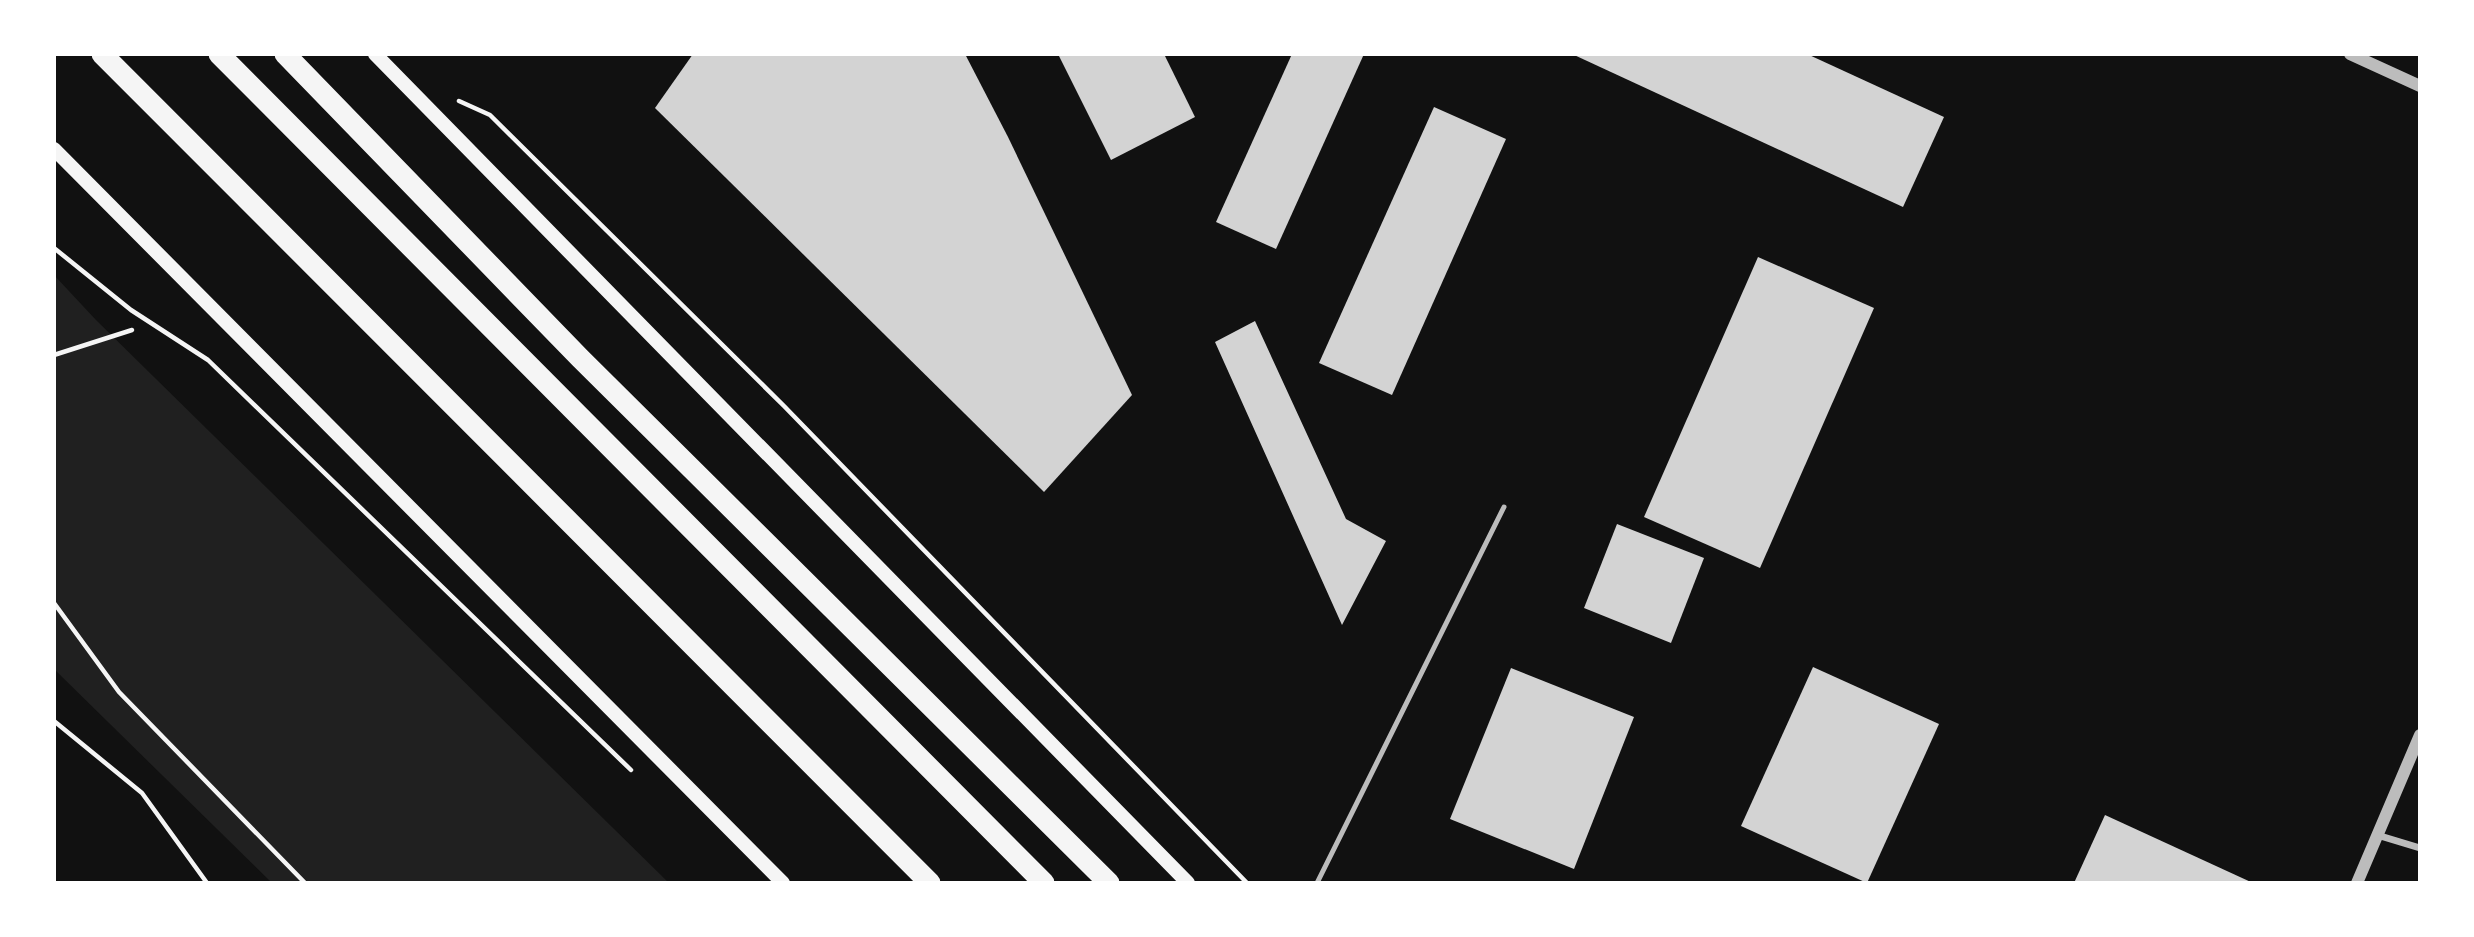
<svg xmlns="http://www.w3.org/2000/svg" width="2474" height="937" font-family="'Work Sans',sans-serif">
<rect width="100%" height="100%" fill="#111"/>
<polygon fill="#202020" points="54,275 96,320 669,883 272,883 54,669"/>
<g fill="#d3d3d3">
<polygon points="693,54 965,54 1008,137 1132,395 1044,492 655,108"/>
<polygon points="1058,54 1164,54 1195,117 1111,160"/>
<polygon points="1292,54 1364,54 1276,249 1216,222"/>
<polygon points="1572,54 1807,54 1944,117 1903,207"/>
<polygon points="1434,107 1506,139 1392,395 1319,363"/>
<polygon points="1758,257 1874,308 1760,568 1644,517"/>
<polygon points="1255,321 1346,519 1386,541 1342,625 1215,342"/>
<polygon points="1617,524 1704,558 1671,643 1584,608"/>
<polygon points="1813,667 1939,724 1867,883 1741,826"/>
<polygon points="1511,668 1634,717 1574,869 1450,819"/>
<polygon points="2105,815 2253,883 2074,883"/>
</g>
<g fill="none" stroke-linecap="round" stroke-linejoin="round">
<g stroke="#f5f5f5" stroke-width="4.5">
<polyline points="459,101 490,115 784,406 1247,883"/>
<polyline points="54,248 131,310 208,360 631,770"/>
<polyline points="54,355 132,330"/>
<polyline points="54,603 119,692 305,883"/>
<polyline points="54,721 142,793 207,883"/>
</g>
<polyline stroke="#bcbcbc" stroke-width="5" points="1317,883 1504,507"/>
<polyline stroke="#bcbcbc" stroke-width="7" points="2377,835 2420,848"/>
<g stroke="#bcbcbc" stroke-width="12">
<polyline points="2350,54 2420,86"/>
<polyline points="2357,883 2420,735"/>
</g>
<g stroke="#f5f5f5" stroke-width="14">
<polyline points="375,54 1188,883"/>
<polyline points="54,149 783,883"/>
</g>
<g stroke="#f5f5f5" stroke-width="21">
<polyline points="102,54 930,883"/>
<polyline points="219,54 1044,883"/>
<polyline points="285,54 580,358 1109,883"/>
</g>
</g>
<rect width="2474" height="937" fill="none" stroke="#ffffff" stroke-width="112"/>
</svg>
